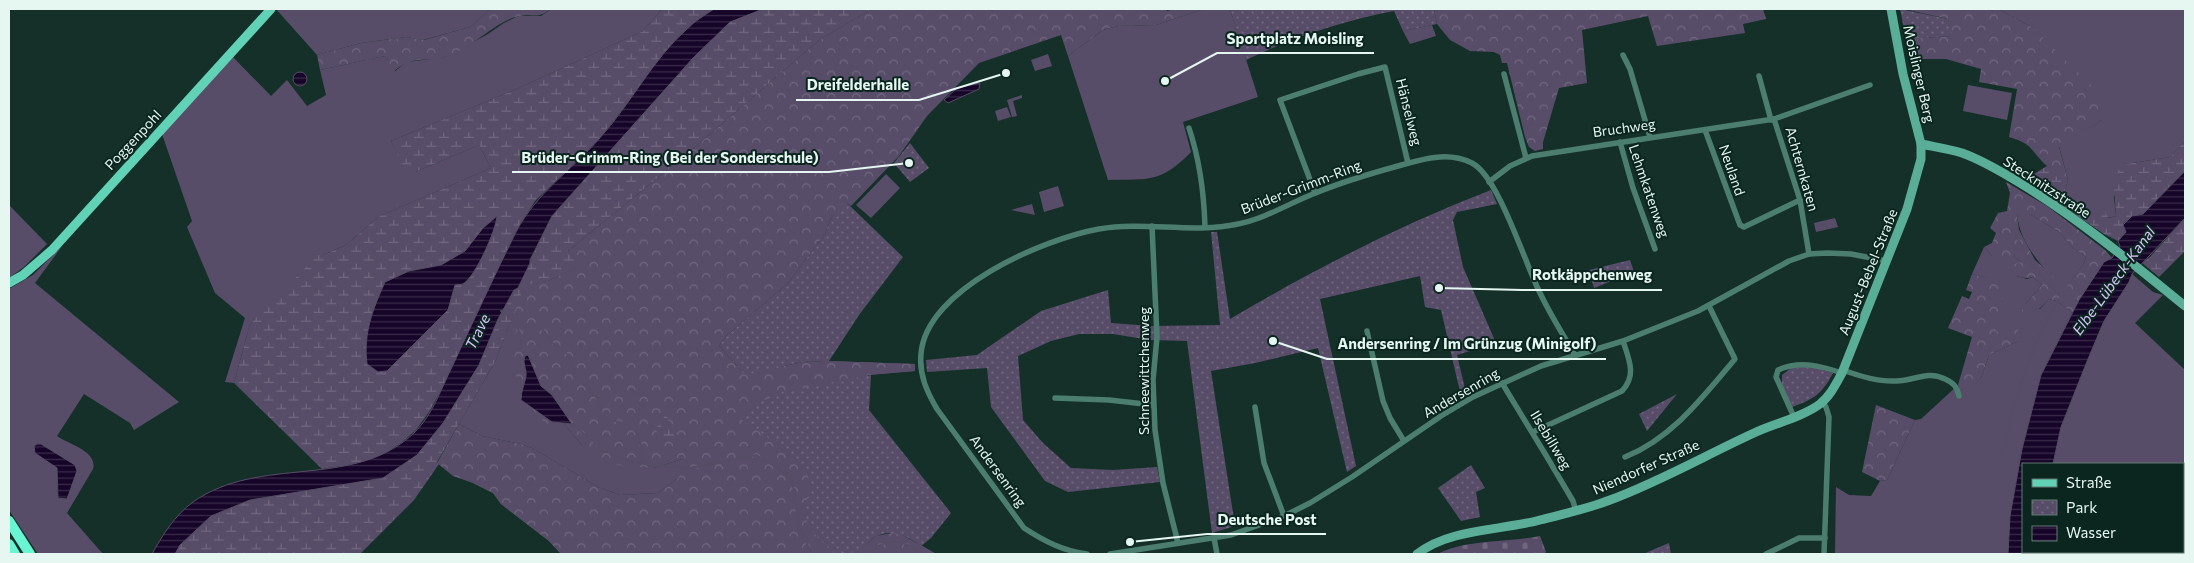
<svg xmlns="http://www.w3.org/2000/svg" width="2194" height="563" font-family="Commissioner,sans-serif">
<defs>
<pattern id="forest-crowns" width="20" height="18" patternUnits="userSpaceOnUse" patternTransform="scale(1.25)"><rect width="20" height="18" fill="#584d69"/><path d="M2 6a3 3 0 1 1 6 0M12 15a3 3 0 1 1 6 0" fill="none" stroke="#70677f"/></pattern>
<pattern id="wetland-marsh" width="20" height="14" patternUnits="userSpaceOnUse" patternTransform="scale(1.25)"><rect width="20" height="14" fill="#584d69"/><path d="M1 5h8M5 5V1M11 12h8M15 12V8" fill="none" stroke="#70677f"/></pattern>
<pattern id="cemetery-stones" width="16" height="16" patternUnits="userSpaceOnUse" patternTransform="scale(1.25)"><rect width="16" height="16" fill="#584d69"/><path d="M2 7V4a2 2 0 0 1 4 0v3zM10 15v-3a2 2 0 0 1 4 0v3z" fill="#70677f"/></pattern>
<pattern id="park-dots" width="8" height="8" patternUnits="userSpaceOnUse" patternTransform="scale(1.25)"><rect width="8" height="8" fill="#584d69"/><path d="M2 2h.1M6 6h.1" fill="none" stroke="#70677f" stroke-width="1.8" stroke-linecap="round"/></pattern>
<pattern id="water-rules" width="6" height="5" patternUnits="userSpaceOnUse" patternTransform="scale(1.25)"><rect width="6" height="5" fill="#170529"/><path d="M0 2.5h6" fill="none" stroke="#392a48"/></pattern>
</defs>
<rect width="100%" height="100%" fill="#153029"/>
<g fill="#584d69" fill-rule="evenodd">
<polygon points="276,9 491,9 470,27 423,40 406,37 361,43 317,55"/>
<polygon points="551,9 662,9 643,31 519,88 391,141 407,172 415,172 479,145 491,168 378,217 346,245 323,255 250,324 234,383 225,382 245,318 215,293 187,227 192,221 162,134 231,55 271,96 287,80 307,106 326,95 320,70 385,56 395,71 407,62 445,57 488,34 504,23 518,16 541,16"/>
<path d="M1204,9H1230L1258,97L1183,122L1191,152C1161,183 1149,179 1108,180L1068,56L1103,30L1118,26L1156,25Z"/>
<polygon points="1998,9 2185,9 2185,141 2170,157 2126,164 2114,197 2116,216 2107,218 2088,210 2064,194 2068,180 2059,146 2102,120 2032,27"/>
<polygon points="1432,25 1436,36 1410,44 1403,31"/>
<polygon points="1048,54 1052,66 1035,71 1031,60"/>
<polygon points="1968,85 2012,93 2007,120 1963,111"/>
<polygon points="1022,95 1022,98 1013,101 1017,116 1012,117 1007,100"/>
<polygon points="1007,107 1011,117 998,121 995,111"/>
<polygon points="886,174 900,188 871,218 856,205"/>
<polygon points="1058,186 1064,206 1044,212 1039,192"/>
<polygon points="1032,204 1035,215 1011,210"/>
<polygon points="10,206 47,244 24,267 9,278"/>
<path d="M2017,214H2029L2043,222L2059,232L2073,248L2086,257L2084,263L2062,294C2045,264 2021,250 2017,214Z"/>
<polygon points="1835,218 1838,227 1816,232 1814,223"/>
<path d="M63,245L35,283L179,402L134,430L130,423L84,394L57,436C68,444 98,451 93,469L67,513L103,554H38L9,510V289L33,275ZM47,460L77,471L57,493V468Z"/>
<polygon points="1984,247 1992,256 2013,256 2021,262 2017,276 2027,279 2033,277 2042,285 2025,304 2040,309 2049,299 2057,301 2072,313 2041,375 2022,449 2010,516 2008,554 1835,554 1836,487 1849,495 1871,496 1880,481 1887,480 1915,420 1921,419 1958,385 1965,393 1981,378 1989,355 2018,341 1996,332 1987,278 1972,274"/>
<polygon points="2132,274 2153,292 2163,295 2135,323 2185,370 2185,515 2183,515 2183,464 2053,464 2061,427 2088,359 2104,321 2129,282"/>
<polygon points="548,281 680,378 829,361 915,364 915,371 868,375 862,549 876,536 921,545 936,554 561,554 549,541 501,504 493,493 473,483 652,519 705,450 615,422 546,424 564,424 582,445 654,468 682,459 687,461 678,478 658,493 620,495 598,487 532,448 521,444 482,436 459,424 496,360 525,284"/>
<polygon points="2185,525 2185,554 2157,554 2156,552 2183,552 2183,526"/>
<polygon points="2040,552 2141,552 2142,554 2040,554"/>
</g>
<g fill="url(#forest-crowns)" fill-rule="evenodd">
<path d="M491,9H551C536,20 534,13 519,16C495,21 470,50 445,57C421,63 417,54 394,71L385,56L320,70L317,55L361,43L406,37L424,40L470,27Z"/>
<path d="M872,9H1166L1167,11L1175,9H1204L1156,25L1118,26L1103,30L1068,56L1061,35L979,63L927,116L899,156L851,206L847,203L831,218L825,234L788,283L726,336L719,346L745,375L802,362L829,361L915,364V371L868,375L825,383L741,419L777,444L797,465L807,472L810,486L808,500L845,554L862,549L876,536L897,532L936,554H561L549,541L501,504L493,493L473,483L453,476L437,463L459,424L482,436L521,444L532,448L598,487L620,495L658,493L678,478L686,461L682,459L654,468L615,465L582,445L564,424H546C508,386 513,367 517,318L512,317L525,284L548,281L579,266L568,251L687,154L819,40Z"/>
<polygon points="1434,9 1763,9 1766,19 1743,24 1745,33 1657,46 1648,16 1582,30 1587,83 1559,88 1543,142 1543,149 1535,151 1529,147 1525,137 1507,63 1502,63 1500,55 1494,52 1470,51 1450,40 1437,24"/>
<path d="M1904,9H1998L2032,27L2097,91L2102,120L2059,147L2068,180C2061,176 2053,172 2047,166C2030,151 2034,144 2009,137L2017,89L1979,82L1981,69L1946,59H1910L1906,39L1952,36L1948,19Z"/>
<path d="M2006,182L2047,206L2105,250L2112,258L2104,262L2072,313L2057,301L2049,299C2041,308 2034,315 2021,313L2025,304L2042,285L2033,277C2025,279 2018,278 2013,272L2012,265L2021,262L2013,256H1992L1984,247L1992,243L1996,233L1990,228L1998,213L2007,211L2010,193ZM2017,214H2029L2043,222L2059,232L2073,248L2086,257L2084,263L2062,293L2051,274L2035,260L2019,230Z"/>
<polygon points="1972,274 1987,278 2004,290 1996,332 2018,320 2018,341 1989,355 1981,378 1965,394 1958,385 1972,337 1948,328 1962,296 1969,299 1972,292 1966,290"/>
<polygon points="1876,405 1915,420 1887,480 1880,481 1862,472"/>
</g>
<g fill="url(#wetland-marsh)">
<polygon points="662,9 714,9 696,21 676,40 598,141 535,201 517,230 444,385 429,412 416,430 401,443 380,456 361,463 322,469 234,383 250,324 318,255 323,255 346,245 378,217 491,168 479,145 415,172 406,172 391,141 519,88 643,31"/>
<polygon points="763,9 872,9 819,40 687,154 568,251 580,266 548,281 525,285 496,360 437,462 439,464 414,500 360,554 175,554 180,545 211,516 250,500 383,478 479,365 498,319 514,290 518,288 530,263 530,260 552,216 693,58 730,22"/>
<polygon points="2185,141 2185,171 2143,214 2132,216 2123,224 2126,232 2118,241 2104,234 2026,181 2029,177 2047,166 2068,180 2064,194 2088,210 2104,208 2108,218 2116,216 2114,186 2118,171 2126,164 2170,157"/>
<polygon points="2185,218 2185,251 2159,277 2142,263 2150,257"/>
<polygon points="666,413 670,425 679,437 677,440 661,437 656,430 662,414"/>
</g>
<path fill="url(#cemetery-stones)" d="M1540,536L1546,552L1544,554H1437C1468,539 1506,543 1540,536Z"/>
<g fill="url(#park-dots)">
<path d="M1230,9H1434L1437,24L1403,31L1394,11C1342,21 1294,37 1246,60Z"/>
<polygon points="1900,9 1948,19 1953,36 1906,39"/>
<polygon points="910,143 929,168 910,182 894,163"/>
<path d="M1491,190L1497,204L1457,212L1453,220L1463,267L1496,343L1457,355L1466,393L1461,396L1441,310L1425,307L1420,276L1320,299L1356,466L1347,472L1318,348L1255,363L1211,371L1235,526L1212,533L1187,341L1150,340L1113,334H1079L1051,341L1018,356L1023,420L1043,443L1071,468L1113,470L1157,467L1160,482L1068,492L1045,481L991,407L987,368L927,372L926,360L977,355L1041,311L1108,290L1111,323L1151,326L1220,325L1211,232H1217L1230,319C1313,270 1400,225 1491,190Z"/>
<polygon points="843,203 847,203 903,257 859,315 829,361 802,362 745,375 719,346 726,336 788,283 825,234 831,218"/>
<polygon points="1630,260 1634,272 1594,288 1589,270"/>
<path d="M1810,366L1833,373C1822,394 1814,399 1792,407L1782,387V375L1791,368Z"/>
<path d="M871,375L869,410L951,513L931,538L921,546C909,537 893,528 877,536C871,538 868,545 862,549C854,553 844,554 835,554C825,544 807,530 805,515C803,501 815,490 807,472L797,465L777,444L741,419L762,401L782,392Z"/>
<polygon points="1677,394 1647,431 1639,414"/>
<polygon points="1471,465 1485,488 1476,492 1480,517 1461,521 1438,488"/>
<polygon points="1669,543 1671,554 1643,554"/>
</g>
<g fill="url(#water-rules)" stroke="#554d65">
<path d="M714,9H763L730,22L693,58L552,216L530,260V263L518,288L514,290L498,319L479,365L443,423L417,455L383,478L250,500L211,516L180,545L175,554H152C162,536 175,515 193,502C261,454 354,491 415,432C433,414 441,389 452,367C473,322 494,276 516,232C537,192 570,172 599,139C631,104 652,60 687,29C695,21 705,15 714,9Z"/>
<circle cx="300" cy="79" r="7"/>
<polygon points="980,83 979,89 948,103 944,100 957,88"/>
<polygon points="2185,171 2185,218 2132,274 2129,282 2104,321 2088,359 2061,427 2053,464 2023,464 2023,552 2040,552 2040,554 2008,554 2010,516 2022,449 2041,375 2079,300 2104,262 2112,258 2120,246 2118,241 2126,232 2123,225 2132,216 2143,214"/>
<path d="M497,216C496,230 476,276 463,284C463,284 456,285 455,285L448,310L387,371L378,372L367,364C363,333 373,309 385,282L409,271L441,265L465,251L483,228Z"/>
<path d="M528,355L541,386L552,395L572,424L552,422L521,400C521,391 525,383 526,376C527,369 522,364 525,356Z"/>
<polygon points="37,444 41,444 75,465 77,471 67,499 58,498 57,468 35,453 34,446"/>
</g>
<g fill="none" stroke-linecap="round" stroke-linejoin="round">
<g stroke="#554d65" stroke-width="2">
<path d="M501,311L512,318L520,327L536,326L543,330L554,345L570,356L576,377L597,398L603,417C632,426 642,427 642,460L647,465L691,468L756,455C769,463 785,470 792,484C795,490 795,500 796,507C798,523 804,541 813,554"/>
<polyline points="516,323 523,345"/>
<polyline points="572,424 605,451 622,459 645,464"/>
<path d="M2002,457C2013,405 2030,342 2061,297L2033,267L2013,230"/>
<path d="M866,554C887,538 900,537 921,554"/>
</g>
<g stroke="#4c7e70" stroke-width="5.5">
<polyline points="1623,55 1630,69 1650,137"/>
<polyline points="1504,74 1526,158"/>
<polyline points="1759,76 1771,120"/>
<polyline points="1774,119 1800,200 1809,254"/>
<path d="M1189,128C1200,161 1204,192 1205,227"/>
<polyline points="1705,130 1740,225 1744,227 1800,200"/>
<polyline points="1620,142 1633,188 1655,249"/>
<polyline points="1489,182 1510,166 1532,156 1774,119 1870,85"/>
<polyline points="1315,193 1280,100 1358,74 1385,67 1408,163"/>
<polyline points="1152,226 1157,337 1153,380 1155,430 1163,483 1178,543"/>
<polyline points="1367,331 1383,401 1390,418 1404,441"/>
<path d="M1843,370C1859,376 1879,382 1896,381C1915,381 1927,370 1945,379C1954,383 1957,387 1959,396"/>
<polyline points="1502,383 1547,457 1573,501 1576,511"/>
<polyline points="1055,398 1109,400 1153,405"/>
<polyline points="1822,402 1826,407 1829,417 1824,554"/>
<polyline points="1255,407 1264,463 1284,516"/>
<path d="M1794,417L1776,377L1778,370C1800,360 1821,366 1842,373"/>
<path d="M1533,432L1622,391C1637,375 1629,360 1623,341"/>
<path d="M1625,457C1672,438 1703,397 1735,359L1709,306"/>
<polyline points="1214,538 1217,554"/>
<path d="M1087,554C1063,551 1044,541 1024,528L937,409C927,392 919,375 921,354C926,289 1043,239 1099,229C1145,221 1192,234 1238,224C1264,219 1288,204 1313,194C1341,182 1369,174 1398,166C1423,159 1447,151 1472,163C1499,177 1525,264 1540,293C1550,314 1563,335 1575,355"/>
<polyline points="1110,554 1231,535 1284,516 1310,503 1352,477 1441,416 1473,397 1541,366 1623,341 1698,311 1789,261 1809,254 1827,253 1851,254 1887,261"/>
<polyline points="1766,554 1799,538 1825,538"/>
</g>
<g stroke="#5aae97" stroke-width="9">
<path d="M1921,144C1935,147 1949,149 1962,153C1982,160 2002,172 2020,183C2079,219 2132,263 2185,306"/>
<path d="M1417,554C1451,528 1500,531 1540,520C1563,514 1587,509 1610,500C1659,482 1706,455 1754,433C1775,423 1801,418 1820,404C1830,396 1836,384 1842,373L1907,209L1921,159V144L1903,74L1891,9"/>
</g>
<polyline stroke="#62d2b6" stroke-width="9" points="9,283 23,275 52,250 271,9"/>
<g stroke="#69f4d2" stroke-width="10">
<polyline points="9,521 30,554"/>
<polyline points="9,544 15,554"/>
</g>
</g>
<g text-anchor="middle" stroke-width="4" stroke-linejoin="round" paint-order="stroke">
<g font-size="14" fill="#e6f6f1" stroke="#0a261f">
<text transform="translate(1919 74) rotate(77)" y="5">Moislinger Berg</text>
<text transform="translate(1409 112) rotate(76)" y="5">Hänselweg</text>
<text transform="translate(1624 128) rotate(-8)" y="5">Bruchweg</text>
<text transform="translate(133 140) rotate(-47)" y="5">Poggenpohl</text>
<text transform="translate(1802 169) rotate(74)" y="5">Achternkaten</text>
<text transform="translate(1732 170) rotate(71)" y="5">Neuland</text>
<text transform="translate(1301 187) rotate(-21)" y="5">Brüder-Grimm-Ring</text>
<text transform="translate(2047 187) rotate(33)" y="5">Stecknitzstraße</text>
<text transform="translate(1649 191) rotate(71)" y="5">Lehmkatenweg</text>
<text transform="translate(1868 272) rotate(-68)" y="5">August-Bebel-Straße</text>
<text transform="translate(1144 371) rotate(-90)" y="5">Schneewittchenweg</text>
<text transform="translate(1461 393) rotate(-30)" y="5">Andersenring</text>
<text transform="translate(1551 440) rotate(59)" y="5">Ilsebillweg</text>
<text transform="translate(1646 467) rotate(-24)" y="5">Niendorfer Straße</text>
<text transform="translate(998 471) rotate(54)" y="5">Andersenring</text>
</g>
<g font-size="15" font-style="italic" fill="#d9c3fb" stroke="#0a261f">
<text transform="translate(2114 281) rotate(-54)" y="5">Elbe-Lübeck-Kanal</text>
<text transform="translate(478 332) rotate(-64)" y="5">Trave</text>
</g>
</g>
<path fill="none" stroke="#e6f6f1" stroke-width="2" d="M1165 81L1217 53H1374M1006 73L919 100H796M909 163L829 172H512M1439 288L1522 290H1662M1273 341L1327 359H1606M1130 542L1207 534H1326"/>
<g fill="#e6f6f1" stroke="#0a261f" stroke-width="2">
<circle cx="1165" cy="81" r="5"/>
<circle cx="1006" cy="73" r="5"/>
<circle cx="909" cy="163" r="5"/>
<circle cx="1439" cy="288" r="5"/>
<circle cx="1273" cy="341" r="5"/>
<circle cx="1130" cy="542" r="5"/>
</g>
<g font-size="15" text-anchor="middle" font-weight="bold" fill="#e6f6f1" stroke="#0a261f" stroke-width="4" stroke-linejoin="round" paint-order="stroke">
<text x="1295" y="44">Sportplatz Moisling</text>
<text x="858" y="90">Dreifelderhalle</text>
<text x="670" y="163">Brüder-Grimm-Ring (Bei der Sonderschule)</text>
<text x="1592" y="280">Rotkäppchenweg</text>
<text x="1467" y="349">Andersenring / Im Grünzug (Minigolf)</text>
<text x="1267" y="525">Deutsche Post</text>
</g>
<rect width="2194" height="563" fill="none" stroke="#e6f6f1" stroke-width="20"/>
<rect x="2022" y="463" width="162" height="90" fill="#0a261f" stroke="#627973"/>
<rect x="2032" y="479" width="25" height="8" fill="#62d2b6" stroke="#627973"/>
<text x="2066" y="488" font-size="15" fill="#e6f6f1">Straße</text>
<rect x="2032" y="500" width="25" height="15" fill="url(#park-dots)" stroke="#627973"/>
<text x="2066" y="513" font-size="15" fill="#e6f6f1">Park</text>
<rect x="2032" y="526" width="25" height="15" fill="url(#water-rules)" stroke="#627973"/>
<text x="2066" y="538" font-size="15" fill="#e6f6f1">Wasser</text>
</svg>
